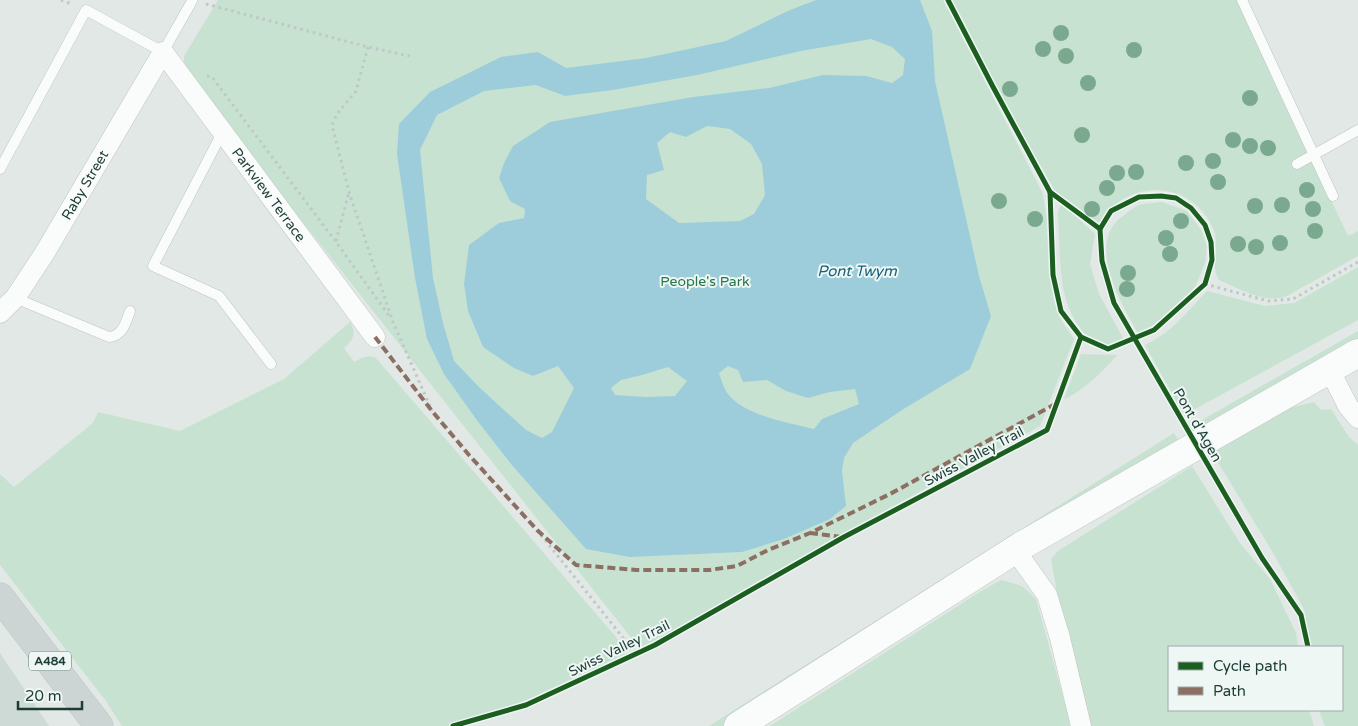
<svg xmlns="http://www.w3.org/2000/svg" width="1358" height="726" font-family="'Varela Round',sans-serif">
<rect width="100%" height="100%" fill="#e1e8e5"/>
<polygon fill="#cedad5" points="0,653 49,726 0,726"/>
<g fill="#c8e2d2">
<path d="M218,0H943L1042,192C1052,231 1045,274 1058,313C1061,322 1069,331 1074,339L1040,426L843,534L640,649L185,73L184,56Z"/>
<path d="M952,0H1237L1348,236L1358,231V256L1287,296C1264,304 1240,289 1219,280C1209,265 1221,245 1213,228C1195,188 1147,178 1113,206C1107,210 1103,218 1099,224L1056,193L994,83Z"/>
<path d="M1162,202L1187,211L1202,231L1207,247L1205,263L1196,285L1179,305L1162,321L1138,333C1121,303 1085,242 1123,216C1128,212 1134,207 1139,205C1147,203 1155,203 1162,202Z"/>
<path d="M1062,204L1095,234L1090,264L1099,294L1124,340C1120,342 1115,345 1110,346C1081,346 1064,303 1062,280C1059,258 1059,236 1058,214L1059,208Z"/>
<path d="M1358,267V320L1184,415L1145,345C1171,333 1187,312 1207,291L1265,306L1294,303Z"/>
<path d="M350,322C357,333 353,341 344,348L354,362C363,358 367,354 376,358L616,637L624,648L626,657L533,698L448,726H122L106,701L0,565V474L14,487L93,423L98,412L180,431L284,379Z"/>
<polygon points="1358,331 1358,340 1192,434 1188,428"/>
<path d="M1081,354L1117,355C1102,372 1085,390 1064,399Z"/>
<polygon points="1314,402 1321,410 1331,409 1349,437 1358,445 1358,726 1325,726 1319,710 1342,710 1342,647 1310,647 1304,609 1272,551 1211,451 1285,409"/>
<polygon points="1174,433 1179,441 722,726 709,726"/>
<polygon points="1192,466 1240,543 1270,579 1296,633 1298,647 1169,647 1169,710 1309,710 1314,726 1090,726 1058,599 1051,559 1058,551"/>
<polygon points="1001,580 1022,586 1036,599 1071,726 770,726 978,593"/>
</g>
<path fill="#9dcdda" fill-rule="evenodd" d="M816,0H920L932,31L935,81L979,276L991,316L970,369L902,410L853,443L844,458L842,471L846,506L830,519L784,539L742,552L630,557L586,549L511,464L476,419L444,374L427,339L415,278L397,154L399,124L430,92L501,57L538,52L566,68L646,58L726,41L790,10ZM871,39L892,47L905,59L903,75L892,83L866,76L823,75L769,88L693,97L550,122L513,146L504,163L499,178L510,201L525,209L524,218L499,223L469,245L464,284L468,311L483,347L514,368L533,376L558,366L574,388L552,432L542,438L526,430L480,388L454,361L443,323L433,278L420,150L437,115L484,91L536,85L565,96L613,90L697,75L801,51ZM707,126L730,129L751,144L762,164L765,195L754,214L740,221L679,223L646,199L647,175L664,170L657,143L670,132L686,137ZM728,366L738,370L743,382L767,380L786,391L808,398L830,392L855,389L859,404L822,419L814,429C788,423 744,415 728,394C724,389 721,379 719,373ZM668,367L687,381L675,396L646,397L615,395L611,388L621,380L642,375Z"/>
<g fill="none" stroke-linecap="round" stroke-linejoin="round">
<defs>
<g id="service">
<polyline points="1242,0 1333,196"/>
<polyline points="223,131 153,266 219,296 271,364"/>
<polyline points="1297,164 1358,130"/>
<polyline points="0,169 86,10 163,52 192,1"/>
<path d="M15,298L109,337C123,336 126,322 130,311"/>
</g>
<g id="minor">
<path id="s1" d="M0,313L15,298L44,254L163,52L375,337"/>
<polyline points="1329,369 1348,406 1358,418"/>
<polyline points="1015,550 1047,595 1060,638 1081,726"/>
</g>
<polyline id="secondary" points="738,726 1021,546 1358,353"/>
<polyline id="primary" points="0,597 99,726"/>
</defs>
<use href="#service" stroke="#bec5c2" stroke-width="11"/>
<use href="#minor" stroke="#bec5c2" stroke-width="21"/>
<use href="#secondary" stroke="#bdc6c3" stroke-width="29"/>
<use href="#primary" stroke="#bbc5c2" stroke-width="29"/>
<g stroke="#bec8c6" stroke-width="3" stroke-dasharray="2.5 4" stroke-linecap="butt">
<polyline points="61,0 72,4"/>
<polyline points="948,0 992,85 1050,192 1100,229"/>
<polyline points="206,4 368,47 414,57"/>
<polyline points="368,47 356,91 337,114 332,125 349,192 393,322 432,411"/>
<polyline points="207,76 212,77 336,242 390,317"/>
<polyline points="336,241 349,192"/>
<polyline points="1205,284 1268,301 1293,299 1358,262"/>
<polyline points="537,530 636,654"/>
</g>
<use href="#service" stroke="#fafcfb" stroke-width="10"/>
<use href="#minor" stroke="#fafcfb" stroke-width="20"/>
<use href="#secondary" stroke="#fafcfb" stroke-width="28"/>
<use href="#primary" stroke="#ccd5d3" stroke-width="28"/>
<g stroke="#8d6e63" stroke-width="4" stroke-dasharray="8 4" stroke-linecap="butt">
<polyline points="375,337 432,411 469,455 537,530 576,565 636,570 709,570 737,566 768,550 810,533 890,494 1057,403"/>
<polyline points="810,533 841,537"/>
</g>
<defs>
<g id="cycleway">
<polyline points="948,0 992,85 1050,192 1100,229"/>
<polyline points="1050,192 1053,275 1061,311 1081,337 1108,349 1154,330 1205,284 1212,260 1211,242 1205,225 1191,208 1176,198 1161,196 1139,197 1111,211 1100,229 1102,261 1114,303 1262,558 1301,615 1308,647"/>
<polyline points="453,726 526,705 655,645 844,537 1047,430 1081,337"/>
</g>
</defs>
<use href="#cycleway" stroke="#eef7f4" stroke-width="8"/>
<use href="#cycleway" stroke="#1b5e20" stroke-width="5"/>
</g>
<g fill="#7aa990">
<circle cx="1061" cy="33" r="8"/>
<circle cx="1043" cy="49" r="8"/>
<circle cx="1134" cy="50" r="8"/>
<circle cx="1066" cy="56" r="8"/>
<circle cx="1088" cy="83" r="8"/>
<circle cx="1010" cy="89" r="8"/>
<circle cx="1250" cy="98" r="8"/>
<circle cx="1082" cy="135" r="8"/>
<circle cx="1233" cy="140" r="8"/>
<circle cx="1250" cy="146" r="8"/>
<circle cx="1268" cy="148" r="8"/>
<circle cx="1213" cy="161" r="8"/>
<circle cx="1186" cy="163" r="8"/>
<circle cx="1136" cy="172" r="8"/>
<circle cx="1117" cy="173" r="8"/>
<circle cx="1218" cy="182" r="8"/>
<circle cx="1107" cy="188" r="8"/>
<circle cx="1307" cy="190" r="8"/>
<circle cx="999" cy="201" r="8"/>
<circle cx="1282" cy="205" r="8"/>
<circle cx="1255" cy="206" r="8"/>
<circle cx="1092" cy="209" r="8"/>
<circle cx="1313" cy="209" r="8"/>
<circle cx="1035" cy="219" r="8"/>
<circle cx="1181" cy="221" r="8"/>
<circle cx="1315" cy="231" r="8"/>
<circle cx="1166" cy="238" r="8"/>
<circle cx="1280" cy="243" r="8"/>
<circle cx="1238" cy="244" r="8"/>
<circle cx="1256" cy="247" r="8"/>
<circle cx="1170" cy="254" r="8"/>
<circle cx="1128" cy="273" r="8"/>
<circle cx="1127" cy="289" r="8"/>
</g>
<g text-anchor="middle" stroke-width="4" stroke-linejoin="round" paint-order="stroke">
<rect fill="#eef7f4" stroke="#5c746f" stroke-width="1" x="29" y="651.5" width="42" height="19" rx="4"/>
<g font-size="12" font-weight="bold" fill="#1e3c36">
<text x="50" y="665">A484</text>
</g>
<g font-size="14" fill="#1e3c36" stroke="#eef7f4">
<text dy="5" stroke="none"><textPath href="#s1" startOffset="154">Raby Street</textPath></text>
<text dy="5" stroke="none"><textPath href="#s1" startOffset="486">Parkview Terrace</textPath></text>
<text transform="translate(1198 425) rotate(60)" y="5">Pont d'Agen</text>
<text transform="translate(974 456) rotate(-28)" y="5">Swiss Valley Trail</text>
<text transform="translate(619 648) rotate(-26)" y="5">Swiss Valley Trail</text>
</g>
<g font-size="14" fill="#25764b" stroke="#eef7f4">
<text x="705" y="286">People's Park</text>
</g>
<g font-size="15" font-style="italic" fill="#14617c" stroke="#eef7f4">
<text x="857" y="276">Pont Twym</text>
</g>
</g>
<rect x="1168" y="646" width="175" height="65" fill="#eef7f4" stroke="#9baca8"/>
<rect x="1178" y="662" width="25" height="8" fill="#1b5e20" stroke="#9baca8"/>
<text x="1213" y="671" font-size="15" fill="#1e3c36">Cycle path</text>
<rect x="1178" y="687" width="25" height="8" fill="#8d6e63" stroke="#9baca8"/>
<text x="1213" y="696" font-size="15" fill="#1e3c36">Path</text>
<path d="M18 701v8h64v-8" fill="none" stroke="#1e3c36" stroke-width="2.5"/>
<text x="25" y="701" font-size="15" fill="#1e3c36" stroke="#eef7f4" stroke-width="4" paint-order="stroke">20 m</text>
</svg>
